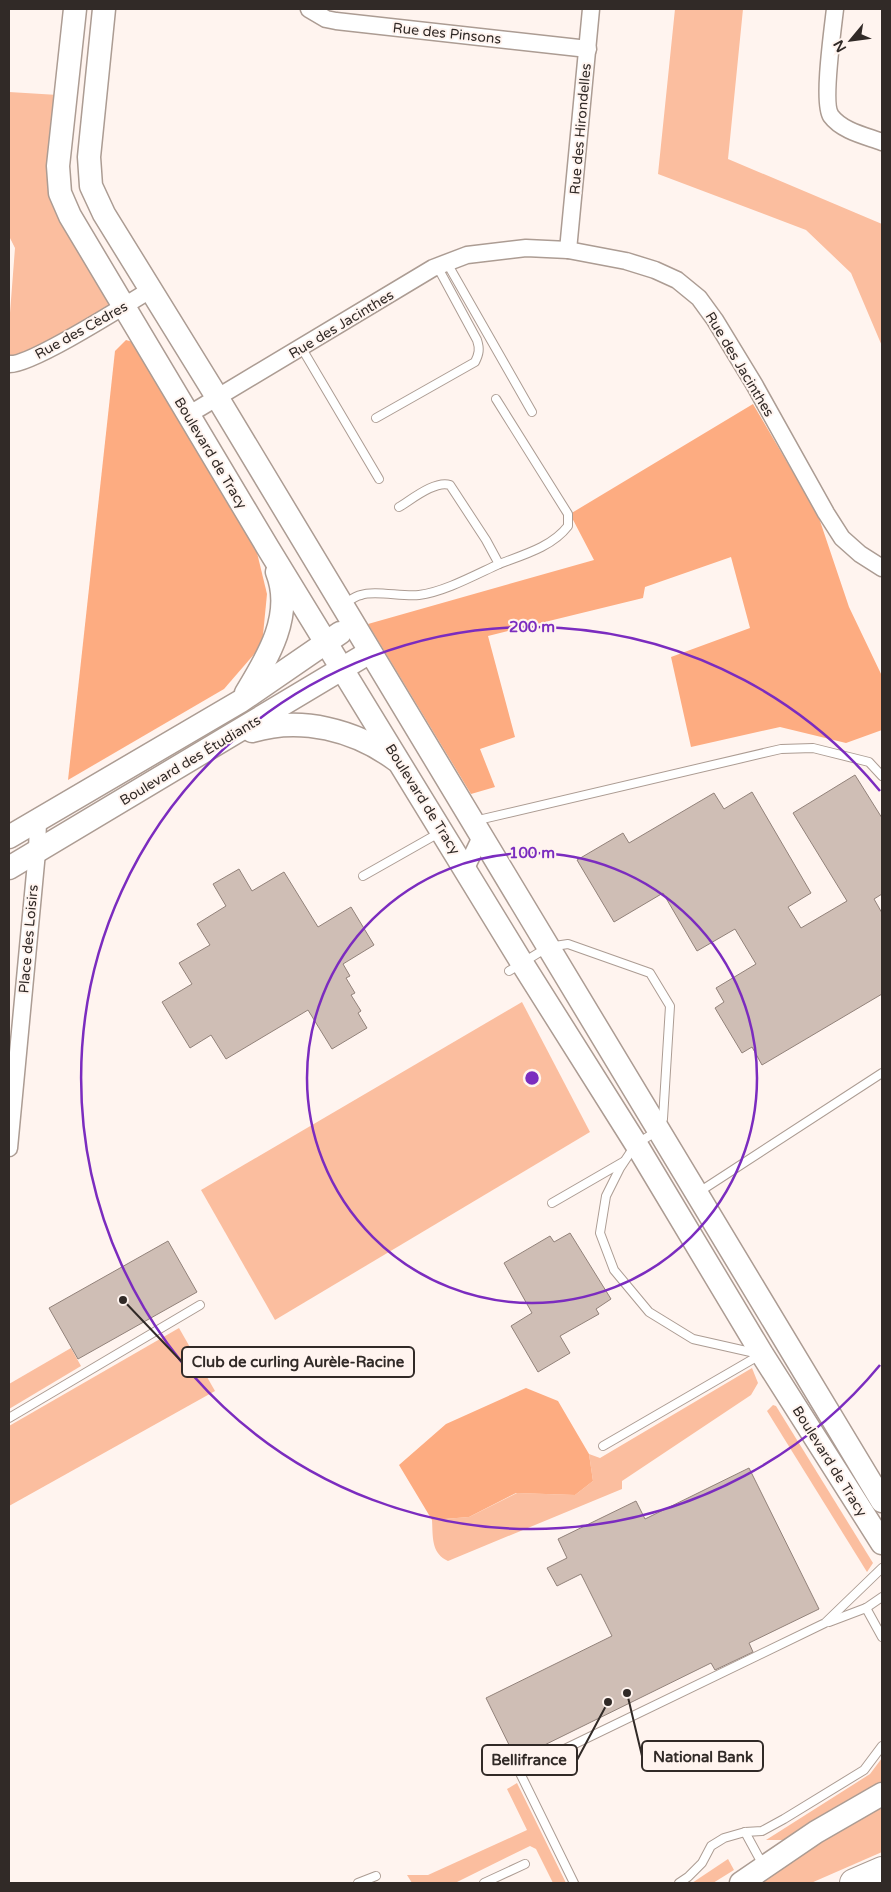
<svg xmlns="http://www.w3.org/2000/svg" width="891" height="1892" font-family="'Varela Round',sans-serif">
<rect width="100%" height="100%" fill="#fff4ef"/>
<g fill="#fbbe9f">
<polygon points="675,9 743,9 728,159 882,224 882,346 851,273 806,230 658,174"/>
<polygon points="9,92 58,95 53,173 115,303 18,357 9,356 9,326 15,248 9,236"/>
<polygon points="522,1002 590,1132 275,1320 201,1190"/>
<polygon points="179,1328 215,1391 9,1506 9,1426"/>
<polygon points="71,1348 81,1366 9,1409 9,1384"/>
<path d="M752,1368L758,1383L751,1395L622,1481V1489L448,1561C431,1553 433,1537 432,1520L469,1517L517,1493L575,1495L593,1481L589,1454L600,1458Z"/>
<polygon points="773,1405 776,1406 873,1563 867,1572 767,1411"/>
<polygon points="882,1758 882,1783 784,1840 766,1840 870,1774"/>
<polygon points="517,1783 566,1883 553,1883 536,1849 530,1846 455,1883 412,1883 407,1875 428,1875 527,1830 507,1789"/>
<polygon points="882,1805 882,1852 811,1883 757,1883 803,1849"/>
<polygon points="728,1859 734,1870 713,1883 692,1883"/>
</g>
<g fill="#fdac81">
<polygon points="126,340 136,343 253,536 267,594 262,645 224,689 68,780 115,351"/>
<polygon points="753,404 818,515 849,607 882,676 882,730 846,743 780,727 691,747 671,657 750,628 731,557 645,587 643,598 488,636 515,737 480,749 495,787 471,794 368,624 594,560 570,514"/>
<polygon points="526,1388 558,1401 589,1454 593,1481 575,1495 516,1493 469,1517 432,1520 399,1465 446,1424"/>
</g>
<g fill="#cfbeb5" stroke="#92827a">
<polygon points="855,775 882,818 882,894 874,899 882,913 882,994 762,1065 752,1047 742,1053 715,1008 724,1002 716,988 756,964 735,929 697,951 663,893 614,922 577,860 623,833 629,843 714,793 724,809 752,792 811,893 788,907 801,928 847,901 793,813"/>
<polygon points="239,869 252,891 284,872 318,927 351,907 374,945 343,964 350,976 346,978 355,993 351,995 361,1011 358,1013 367,1028 332,1049 308,1010 226,1059 211,1035 190,1048 162,1002 192,984 179,963 210,945 197,924 226,906 213,884"/>
<polygon points="570,1233 611,1299 596,1309 599,1314 560,1336 570,1353 538,1372 511,1326 532,1313 504,1263 550,1236 554,1242"/>
<polygon points="168,1241 197,1292 78,1359 49,1308"/>
<polygon points="749,1468 819,1609 749,1643 753,1652 715,1670 711,1663 516,1759 486,1698 612,1636 581,1574 557,1586 547,1568 567,1558 558,1539 636,1501 645,1519"/>
</g>
<g fill="none" stroke-linecap="round" stroke-linejoin="round">
<defs>
<g id="lane">
<polyline points="447,263 532,412"/>
<polyline points="301,347 379,479"/>
<path d="M496,399L568,514V526C552,547 523,555 499,564"/>
<path d="M376,418L475,362C479,354 480,349 477,340L437,266"/>
<path d="M344,604C349,601 355,596 361,595C374,590 403,597 419,595C444,592 475,575 499,564L486,540L450,485C435,480 411,500 399,507"/>
<polyline points="474,821 781,749 813,748 869,762 882,776"/>
<polyline points="363,876 439,833"/>
<polyline points="509,971 548,947 568,944 650,973 670,1006 663,1119 659,1130 636,1144 620,1168 606,1196 600,1233 614,1270 649,1312 693,1339 755,1353"/>
<polyline points="699,1192 882,1073"/>
<polyline points="552,1203 623,1162"/>
<polyline points="9,1418 200,1305"/>
<polyline points="603,1446 760,1355"/>
<polyline points="866,1608 882,1637"/>
<polyline points="829,1622 866,1608 882,1597"/>
<polyline points="745,1832 763,1865"/>
<polyline points="358,1883 376,1876"/>
<polyline points="484,1883 525,1864"/>
<polyline points="574,1883 519,1771 825,1623 882,1568"/>
<polyline points="679,1883 688,1877 702,1863 711,1846 724,1838 745,1832 762,1831 784,1819 864,1770 882,1746"/>
</g>
<g id="street">
<polyline points="309,9 326,19 336,21 588,49"/>
<path d="M835,9C833,27 822,104 831,116C842,131 866,136 882,142"/>
<polyline points="568,250 591,9"/>
<path d="M9,364C30,366 127,304 150,290"/>
<polyline points="188,415 433,268 467,255 526,248 568,250 626,261 655,270 677,280 699,298 715,320 754,384 826,513 842,538 860,554 882,568"/>
<polyline points="466,868 481,837"/>
<polyline points="9,1148 37,852 38,820"/>
</g>
<g id="secondary">
<polyline points="75,9 58,166 60,193 70,216 268,548 522,963 636,1144 762,1354 882,1543"/>
<polyline points="104,9 89,157 91,186 104,214 217,397 882,1501"/>
<path d="M246,693C268,657 294,615 277,572"/>
<path d="M252,731C301,716 355,730 396,760"/>
<polyline points="9,837 241,701 340,633"/>
<polyline points="9,868 370,652"/>
<polyline points="741,1883 816,1832 882,1794"/>
</g>
<polyline id="highway" points="854,1883 882,1871"/>
</defs>
<use href="#lane" stroke="#ac9c93" stroke-width="10"/>
<use href="#street" stroke="#ac9c93" stroke-width="19"/>
<use href="#secondary" stroke="#ac9c93" stroke-width="25"/>
<use href="#highway" stroke="#ac9c93" stroke-width="30"/>
<use href="#lane" stroke="#fff" stroke-width="8"/>
<use href="#street" stroke="#fff" stroke-width="16"/>
<use href="#secondary" stroke="#fff" stroke-width="22"/>
<use href="#highway" stroke="#fff" stroke-width="28"/>
</g>
<g fill="none" stroke="#7b2cbf" stroke-width="2.5">
<circle cx="532" cy="1078" r="225"/>
<path d="M880 1365A451 451 0 1 1 880 791"/>
</g>
<g text-anchor="middle" stroke-width="4" stroke-linejoin="round" paint-order="stroke">
<g font-size="14" fill="#312a27" stroke="#fff4ef">
<text transform="translate(447 33) rotate(6)" y="5">Rue des Pinsons</text>
<text transform="translate(580 129) rotate(-85)" y="5">Rue des Hirondelles</text>
<text transform="translate(341 324) rotate(-31)" y="5">Rue des Jacinthes</text>
<text transform="translate(81 330) rotate(-29)" y="5">Rue des Cèdres</text>
<text transform="translate(740 364) rotate(59)" y="5">Rue des Jacinthes</text>
<text transform="translate(211 453) rotate(59)" y="5">Boulevard de Tracy</text>
<text transform="translate(190 760) rotate(-31)" y="5">Boulevard des Étudiants</text>
<text transform="translate(423 799) rotate(58)" y="5">Boulevard de Tracy</text>
<text transform="translate(28 939) rotate(-85)" y="5">Place des Loisirs</text>
<text transform="translate(830 1461) rotate(58)" y="5">Boulevard de Tracy</text>
</g>
</g>
<circle cx="532" cy="1078" r="8" fill="#7b2cbf" stroke="#fff4ef" stroke-width="2.5"/>
<g font-size="15" text-anchor="middle" font-weight="bold" fill="#7b2cbf" stroke="#fff4ef" stroke-width="4" stroke-linejoin="round" paint-order="stroke">
<text x="532" y="632">200 m</text>
<text x="532" y="858">100 m</text>
</g>
<path fill="none" stroke="#312a27" stroke-width="2" d="M123 1300L182 1362M627 1693L642 1756M608 1702L577 1760"/>
<g fill="#312a27" stroke="#fff4ef" stroke-width="2">
<circle cx="123" cy="1300" r="5"/>
<circle cx="627" cy="1693" r="5"/>
<circle cx="608" cy="1702" r="5"/>
</g>
<g fill="#fff4ef" stroke="#312a27" stroke-width="2">
<rect x="182" y="1347" width="232" height="30" rx="5"/>
<rect x="642" y="1741" width="121" height="30" rx="5"/>
<rect x="482" y="1745" width="95" height="30" rx="5"/>
</g>
<g font-size="15" text-anchor="middle" font-weight="bold" fill="#312a27">
<text x="298" y="1367">Club de curling Aurèle-Racine</text>
<text x="703" y="1762">National Bank</text>
<text x="529" y="1765">Bellifrance</text>
</g>
<rect width="891" height="1892" fill="none" stroke="#312a27" stroke-width="20"/>
<g transform="translate(851 40) rotate(241)" stroke="#fff4ef" stroke-width="4" paint-order="stroke">
<path d="M0-4L9 19L0 12L-9 19Z" fill="#312a27"/>
<text y="-8" font-size="14" font-weight="bold" text-anchor="middle" fill="#312a27">N</text>
</g>
</svg>
